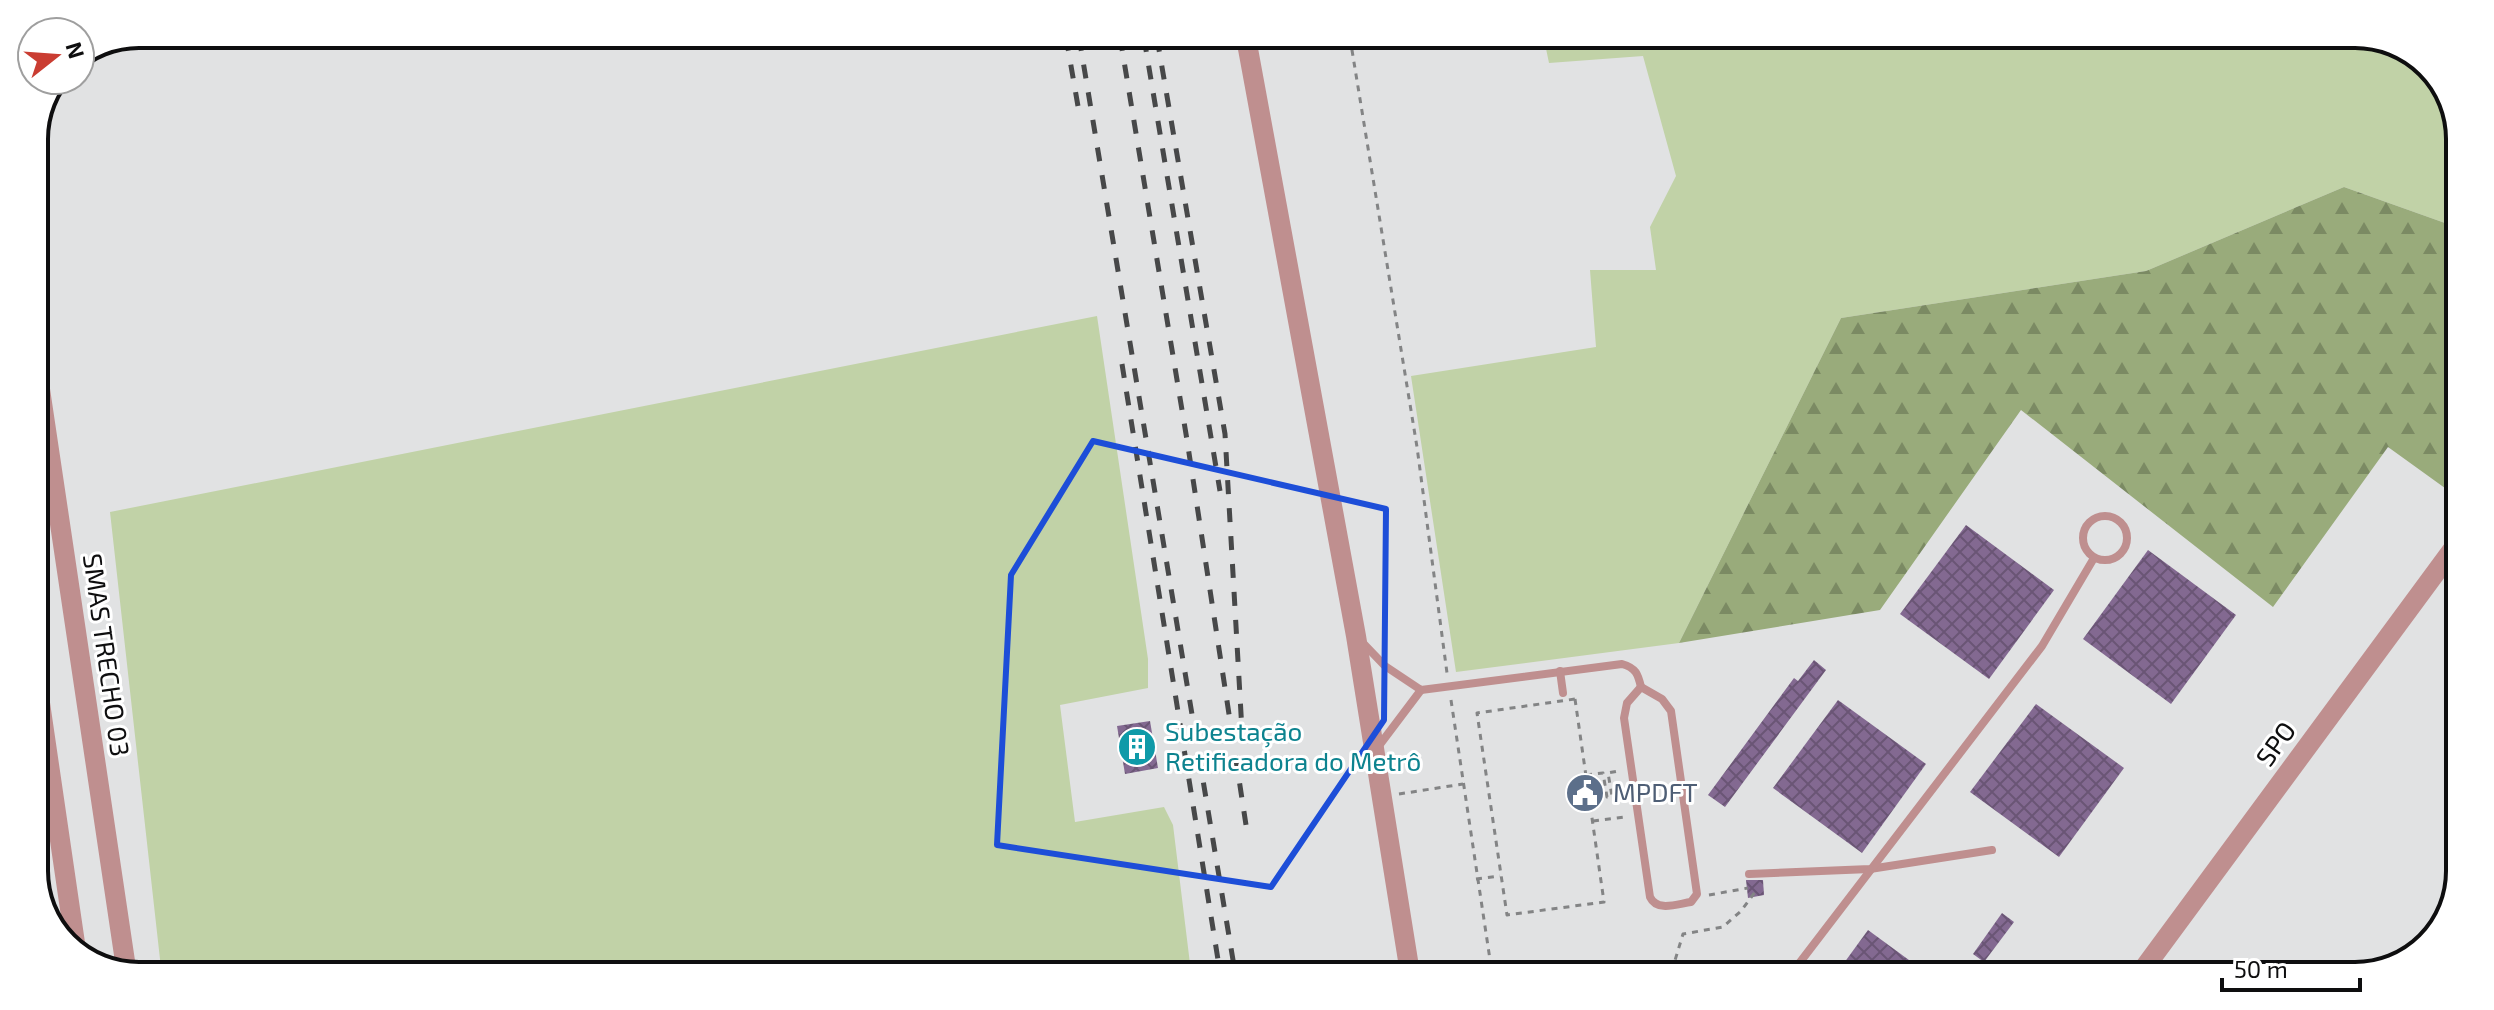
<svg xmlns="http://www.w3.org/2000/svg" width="2494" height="1010" font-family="'Exo 2',sans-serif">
<defs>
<pattern id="forest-firs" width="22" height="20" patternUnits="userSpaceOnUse" patternTransform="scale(2)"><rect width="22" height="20" fill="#99ab7b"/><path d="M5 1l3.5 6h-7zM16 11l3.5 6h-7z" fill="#7b8a63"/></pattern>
<pattern id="building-cross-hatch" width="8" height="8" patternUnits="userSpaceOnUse" patternTransform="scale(2)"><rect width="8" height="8" fill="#836991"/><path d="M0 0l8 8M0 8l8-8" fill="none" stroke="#6a5575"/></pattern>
</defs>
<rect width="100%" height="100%" fill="#e1e2e3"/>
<g fill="#c1d2a7">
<polygon points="1544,39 2395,42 2438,76 2460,132 2459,228 2344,187 2146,271 1841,318 1679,643 1456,672 1411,376 1596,347 1590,270 1656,270 1650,227 1676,176 1643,56 1549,63"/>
<polygon points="1097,316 1148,659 1148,688 1060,705 1075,822 1164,807 1173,825 1191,972 161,968 110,512"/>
</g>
<polygon fill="url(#forest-firs)" points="2344,187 2459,228 2456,496 2388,447 2273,607 2021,410 1880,610 1679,643 1841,318 2146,271"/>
<g fill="url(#building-cross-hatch)">
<polygon points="1966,525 2054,590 1989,679 1900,614"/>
<polygon points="2148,550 2236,615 2171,704 2083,639"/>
<polygon points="1814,660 1826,670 1725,807 1708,795 1794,678 1798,681"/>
<polygon points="1838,700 1926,764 1862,853 1773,788"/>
<polygon points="2036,704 2124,768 2059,857 1970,792"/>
<polygon points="1150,721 1158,768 1125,774 1117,726"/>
<polygon points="1746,880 1763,880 1764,895 1748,898"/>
<polygon points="2002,913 2014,922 1984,962 1973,954"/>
<polygon points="1868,930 1928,974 1836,974"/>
</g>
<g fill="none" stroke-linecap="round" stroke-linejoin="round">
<g stroke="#838485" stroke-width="3" stroke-dasharray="6 6" stroke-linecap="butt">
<polyline points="1350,38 1417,447 1447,673"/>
<polygon points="1575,699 1604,902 1507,915 1477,713"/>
<polyline points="1451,700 1492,973"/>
<polyline points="1586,775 1603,773 1607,797 1612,796 1608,773 1618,771"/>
<polyline points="1399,794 1463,784"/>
<polyline points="1593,821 1624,817"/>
<polyline points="1476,879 1500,876"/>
<polyline points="1709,895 1748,888"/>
<polyline points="1621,973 1673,967 1683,934 1723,927 1741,911 1758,888"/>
</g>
<g stroke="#bf8f8f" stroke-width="8">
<circle cx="2105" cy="538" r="22"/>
<path d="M1361,641L1385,666L1421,690L1622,664C1636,668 1638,674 1641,687"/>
<polyline points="1560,671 1563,693"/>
<path d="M1641,687L1662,699L1671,711L1697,894L1691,902C1677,904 1657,912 1650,897L1624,718L1627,703Z"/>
<polyline points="1378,747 1421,690"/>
<polyline points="1749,874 1870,869 1992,850"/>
<polyline points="1791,974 2042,646 2094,558"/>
</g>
<g stroke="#bf8f8f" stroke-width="20">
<polyline points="1246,38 1356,636 1410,973"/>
<polyline points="34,349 126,968"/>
<polyline points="34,662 76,950"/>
<polyline points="2139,975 2456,545"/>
</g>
<g stroke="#474849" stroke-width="5" stroke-dasharray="14 14" stroke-linecap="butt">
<polyline points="1066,37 1079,112"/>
<polyline points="1079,37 1235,972"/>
<polyline points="1120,37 1187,440 1248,838"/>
<polyline points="1144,38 1220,491"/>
<polyline points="1157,38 1225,434 1242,731"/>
<polyline points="1122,364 1220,972"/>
</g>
</g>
<path fill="none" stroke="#1d4ed8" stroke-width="6" stroke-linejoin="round" d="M1093,441L1386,509L1384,720L1271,887L997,845L1011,575Z"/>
<defs>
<symbol id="building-disc" viewBox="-11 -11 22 22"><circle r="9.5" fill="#0f9aa8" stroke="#fff"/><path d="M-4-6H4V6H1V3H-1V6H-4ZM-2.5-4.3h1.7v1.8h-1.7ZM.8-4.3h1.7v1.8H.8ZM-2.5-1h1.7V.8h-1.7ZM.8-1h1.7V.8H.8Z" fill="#fff"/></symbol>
<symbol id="civic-disc" viewBox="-11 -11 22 22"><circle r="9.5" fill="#5c6f8a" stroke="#fff"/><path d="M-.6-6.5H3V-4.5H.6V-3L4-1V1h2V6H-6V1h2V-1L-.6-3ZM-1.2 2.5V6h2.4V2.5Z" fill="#fff"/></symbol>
</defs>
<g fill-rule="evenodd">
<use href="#building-disc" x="1115" y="725" width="44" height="44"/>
<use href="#civic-disc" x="1563" y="771" width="44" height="44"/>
</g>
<g text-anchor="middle" stroke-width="6" stroke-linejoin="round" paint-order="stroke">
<g font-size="26" fill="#0e0e0f" stroke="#fff">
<text transform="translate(106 655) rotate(82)" y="9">SMAS TRECHO 03</text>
<text transform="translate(2276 744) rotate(-54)" y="9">SPO</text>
</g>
<g font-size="26" fill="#0d838f" stroke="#fff" text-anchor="start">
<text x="1165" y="741">Subestação<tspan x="1165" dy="30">Retificadora do Metrô</tspan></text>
</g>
<g font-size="26" fill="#4e5e75" stroke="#fff" text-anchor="start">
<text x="1613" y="802">MPDFT</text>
</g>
</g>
<path d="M0 0H2494V1010H0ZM139 48H2355A91 91 0 0 1 2446 139V871A91 91 0 0 1 2355 962H139A91 91 0 0 1 48 871V139A91 91 0 0 1 139 48Z" fill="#fff" fill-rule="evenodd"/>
<path fill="none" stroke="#0e0e0f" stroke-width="4" d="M139 48H2355A91 91 0 0 1 2446 139V871A91 91 0 0 1 2355 962H139A91 91 0 0 1 48 871V139A91 91 0 0 1 139 48Z"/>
<g transform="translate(56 56) rotate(73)"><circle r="38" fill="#ffffff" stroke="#9f9f9f" stroke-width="2"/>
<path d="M0-6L14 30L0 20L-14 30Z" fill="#ca3d32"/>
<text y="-12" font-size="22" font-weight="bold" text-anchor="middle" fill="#0e0e0f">N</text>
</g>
<path d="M2222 978v12h138v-12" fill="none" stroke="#0e0e0f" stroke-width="4"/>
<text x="2234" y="978" font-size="24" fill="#0e0e0f" stroke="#ffffff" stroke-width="6" paint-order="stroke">50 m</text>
</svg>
